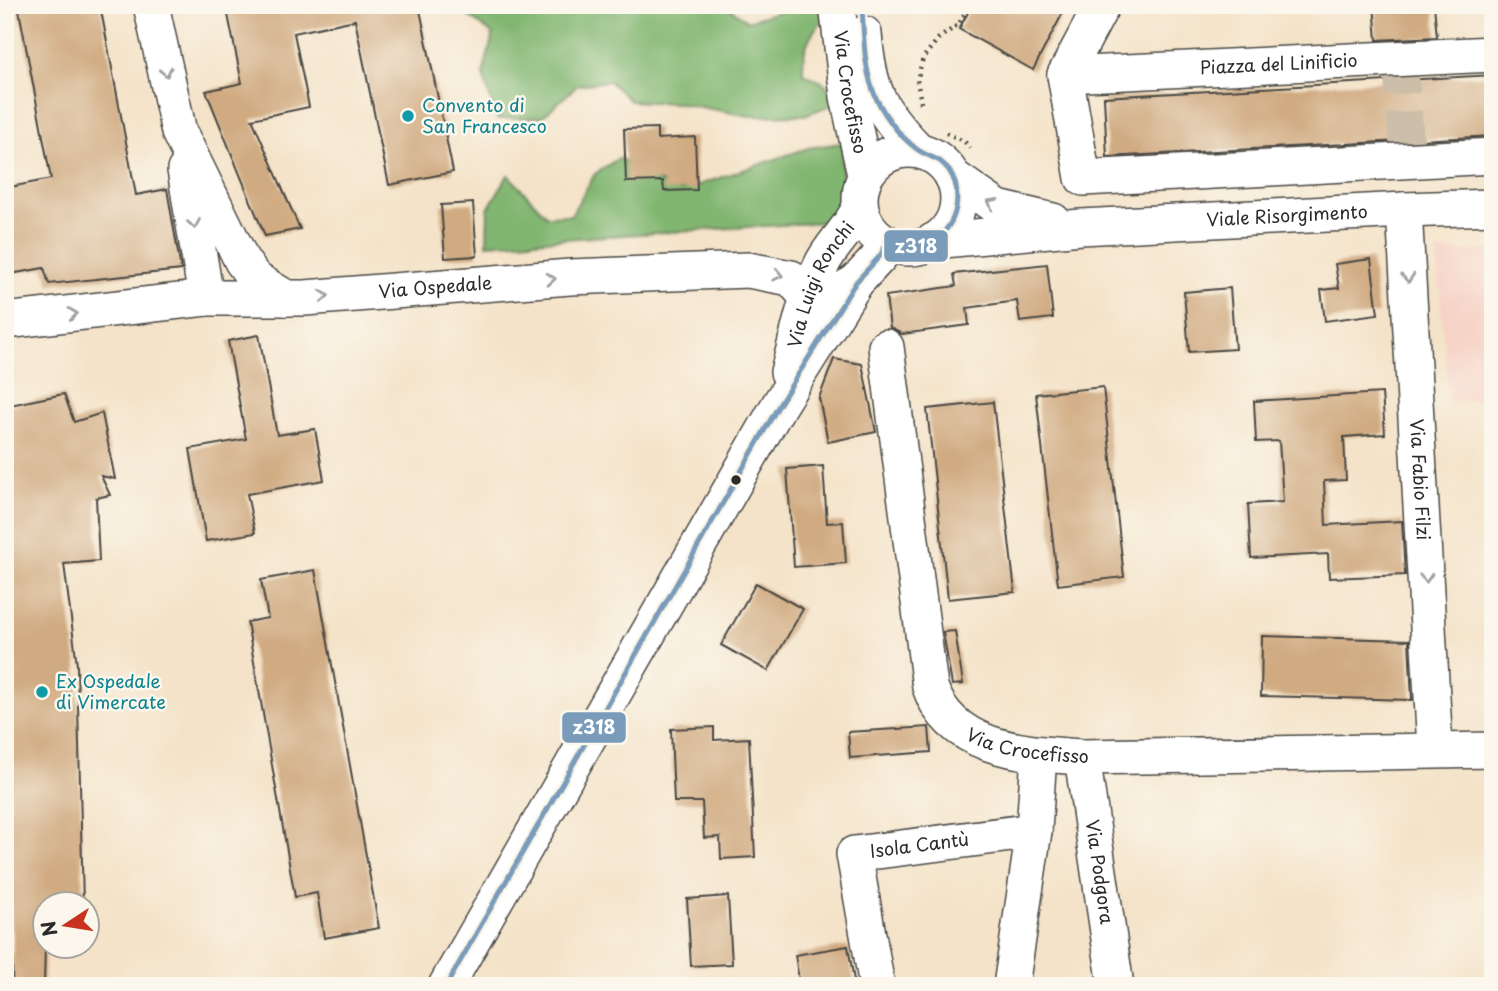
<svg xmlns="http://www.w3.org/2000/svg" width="1498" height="991" font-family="'Playpen Sans',sans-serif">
<rect width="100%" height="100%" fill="#fbf7ec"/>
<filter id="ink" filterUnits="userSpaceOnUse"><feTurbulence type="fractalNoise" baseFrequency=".0143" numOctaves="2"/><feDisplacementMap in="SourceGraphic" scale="14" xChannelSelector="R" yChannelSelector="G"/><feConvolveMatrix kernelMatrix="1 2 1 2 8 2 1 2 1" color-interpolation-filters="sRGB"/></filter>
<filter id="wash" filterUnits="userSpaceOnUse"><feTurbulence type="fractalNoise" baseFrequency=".00686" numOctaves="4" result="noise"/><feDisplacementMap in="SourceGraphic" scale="28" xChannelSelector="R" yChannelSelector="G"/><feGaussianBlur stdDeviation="1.57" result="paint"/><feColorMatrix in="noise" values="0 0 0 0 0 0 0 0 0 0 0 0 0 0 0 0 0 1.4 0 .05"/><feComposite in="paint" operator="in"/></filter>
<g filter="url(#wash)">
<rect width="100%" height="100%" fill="#f4e3c9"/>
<polygon fill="#f6d1c5" points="1493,250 1493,399 1448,402 1437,252"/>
<g fill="#81b671" stroke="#56704e" stroke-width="2">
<path d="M463,5H726L747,21L781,11L778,5H832V10C812,31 802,43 803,73L824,83L839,102L805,115L749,116L679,103L630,101L609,81L578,85L542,117L497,119L483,75L493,34L464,13Z"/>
<polygon points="842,143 842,206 826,222 487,244 488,209 508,175 547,216 571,215 595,174 619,158 652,179 681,191 808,148"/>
</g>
<g id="blocks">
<g fill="#d0aa81">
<polygon points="18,5 100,5 136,195 167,189 181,270 49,284 44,268 5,275 5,188 51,179"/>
<polygon points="226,5 419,5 453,172 389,185 355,20 294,33 309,107 252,119 300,229 265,236 206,91 242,83"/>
<polygon points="972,5 1067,5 1033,70 959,29"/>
<polygon points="1374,5 1434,5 1437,37 1377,40"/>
<polygon points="1493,75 1493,136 1107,157 1104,97"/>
<polygon points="657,128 657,139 695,137 697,190 664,191 663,181 626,182 624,129"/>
<polygon points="473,203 477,256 445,258 441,205"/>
<polygon points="1371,259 1378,314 1325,321 1321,290 1339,288 1335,264"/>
<polygon points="1047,264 1053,318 1020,322 1017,301 967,308 969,325 902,334 890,328 886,296 956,286 954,274"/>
<polygon points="1230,288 1235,349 1189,352 1184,292"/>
<polygon points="259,335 277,435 315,429 324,480 247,494 255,533 206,541 190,449 246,439 228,341"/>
<polygon points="834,359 862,364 876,432 828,442 819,398"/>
<polygon points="1103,387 1124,577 1058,585 1036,394"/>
<polygon points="1382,393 1385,434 1344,437 1346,480 1324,481 1326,525 1402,521 1405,575 1329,578 1328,554 1251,558 1248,504 1283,502 1279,441 1256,442 1254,401"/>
<polygon points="64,394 74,422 102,413 115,479 101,476 110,495 96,498 99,561 64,564 77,665 83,904 46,904 44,986 12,986 13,932 11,932 8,783 5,782 5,406"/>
<polygon points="993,402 1015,592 948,599 927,409"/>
<polygon points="823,466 827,523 843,522 846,563 794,567 787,469"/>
<polygon points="315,570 379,928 324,938 317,893 295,897 247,622 268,618 261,580"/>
<polygon points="756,583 803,609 768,671 721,645"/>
<polygon points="955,631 963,684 952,685 943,632"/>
<polygon points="1262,636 1409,640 1412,700 1261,696"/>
<polygon points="714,727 714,740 749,738 755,857 721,859 720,837 704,838 702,802 674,802 671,729"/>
<polygon points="929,727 931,752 850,758 848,732"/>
<polygon points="728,896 732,964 691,966 687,899"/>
<polygon points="848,946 855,986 800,986 795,955"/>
</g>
</g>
</g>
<g filter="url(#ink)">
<use href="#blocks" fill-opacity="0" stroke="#494743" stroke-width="2"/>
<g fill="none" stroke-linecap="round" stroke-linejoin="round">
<polyline stroke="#ccbea9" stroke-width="35" stroke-dasharray="35 18" stroke-linecap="butt" points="1400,59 1408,160"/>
<defs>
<g id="minor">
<polyline points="151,5 179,132 242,261 255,279 286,298"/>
<path id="s1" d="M837,5L848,97L865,175"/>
<polyline points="1102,5 1065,75 1083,178 1493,156"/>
<path d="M864,34C869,91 878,109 918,150"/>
<path id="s2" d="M1065,75L1493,54"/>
<circle cx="909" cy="199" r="49"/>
<polyline points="185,170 206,298"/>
<polyline points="952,176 998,208 1053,221"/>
<path id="s3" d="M1404,210L1435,749"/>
<path id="s4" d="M933,241L1081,227L1404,210L1493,207"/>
<path id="s5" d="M5,321L206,298H305L570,277L748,270L791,278L808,298L839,292L856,282"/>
<path id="s6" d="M886,347L930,687C952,751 1025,753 1082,757L1493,750"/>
<path id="s7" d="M788,372C798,336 804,300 821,266C831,244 851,229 860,207"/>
<path id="s8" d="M1082,757L1116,986"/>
<polyline points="446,986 779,405 856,282 880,256 887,243"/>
<path id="s9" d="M877,986L854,854L1034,831"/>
<polyline points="1011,986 1034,831 1039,754"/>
</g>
</defs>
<use href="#minor" stroke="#494743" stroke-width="38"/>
<g stroke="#494743" stroke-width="4.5" stroke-dasharray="2 5" stroke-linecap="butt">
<polyline points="921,103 917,80 923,58 938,39 959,24 969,5"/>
<polyline points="946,133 964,141 970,148"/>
</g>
<use href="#minor" stroke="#fff" stroke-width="35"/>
<defs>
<path id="bus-1" d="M446,986L779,405L856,282L880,256L887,243C907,248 926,249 942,234C961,215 963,180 941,162C932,156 921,154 913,146C898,134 886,117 877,100C863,71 864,37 862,5"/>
</defs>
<use href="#bus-1" stroke="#fbf7ec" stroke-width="10"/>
<use href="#bus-1" stroke="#7a9cba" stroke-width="5"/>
</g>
<defs><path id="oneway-chevron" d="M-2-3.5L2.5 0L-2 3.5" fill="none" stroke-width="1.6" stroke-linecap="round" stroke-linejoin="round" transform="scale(1.75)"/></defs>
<g stroke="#a0a0a0">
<use href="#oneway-chevron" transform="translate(166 72) rotate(78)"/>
<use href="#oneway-chevron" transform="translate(992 203) rotate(-151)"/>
<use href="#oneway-chevron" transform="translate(194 224) rotate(81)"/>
<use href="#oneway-chevron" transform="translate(778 275) rotate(13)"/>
<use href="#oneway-chevron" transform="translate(1408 278) rotate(86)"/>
<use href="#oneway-chevron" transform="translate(551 279) rotate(-4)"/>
<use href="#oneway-chevron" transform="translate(324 296) rotate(-4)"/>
<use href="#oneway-chevron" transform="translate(73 314) rotate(-7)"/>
<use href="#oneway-chevron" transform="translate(1426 578) rotate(87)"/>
</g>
</g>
<g fill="#0f9aa8" stroke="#fbf7ec" stroke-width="2.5">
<circle cx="408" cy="116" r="7"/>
<circle cx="42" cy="692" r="7"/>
</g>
<circle fill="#2b2b2b" stroke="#fbf7ec" stroke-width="2.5" cx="736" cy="480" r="6"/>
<g text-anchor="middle" stroke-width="5" stroke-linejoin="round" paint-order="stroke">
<g font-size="18" fill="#2b2b2b" stroke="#fbf7ec">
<text dy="6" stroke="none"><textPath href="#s2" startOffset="214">Piazza del Linificio</textPath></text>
<text dy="6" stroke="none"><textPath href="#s1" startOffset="88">Via Crocefisso</textPath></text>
<text dy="6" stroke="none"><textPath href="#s4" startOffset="355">Viale Risorgimento</textPath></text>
<text dy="6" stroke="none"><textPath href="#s7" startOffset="94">Via Luigi Ronchi</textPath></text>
<text dy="6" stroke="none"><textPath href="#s5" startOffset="432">Via Ospedale</textPath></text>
<text dy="6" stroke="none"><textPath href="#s3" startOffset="270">Via Fabio Filzi</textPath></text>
<text dy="6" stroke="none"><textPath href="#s6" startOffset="466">Via Crocefisso</textPath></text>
<text dy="6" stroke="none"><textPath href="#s9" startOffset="200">Isola Cantù</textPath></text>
<text dy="6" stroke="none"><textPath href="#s8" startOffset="116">Via Podgora</textPath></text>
</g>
<g font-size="18" fill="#0d838f" stroke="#fbf7ec" text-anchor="start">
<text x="422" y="112">Convento di<tspan x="422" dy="21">San Francesco</tspan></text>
<text x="56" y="688">Ex Ospedale<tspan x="56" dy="21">di Vimercate</tspan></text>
</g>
</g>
<g stroke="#fbf7ec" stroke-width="2.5">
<rect x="883" y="229" width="66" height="34" rx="7" fill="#7a9cba"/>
<rect x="561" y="711" width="66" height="33" rx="7" fill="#7a9cba"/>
</g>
<g font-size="19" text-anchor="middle" font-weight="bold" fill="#fff">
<text x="916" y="253">z318</text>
<text x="594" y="734">z318</text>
</g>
<rect width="1498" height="991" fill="none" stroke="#fbf7ec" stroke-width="28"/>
<g transform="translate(66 925) rotate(258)"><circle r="33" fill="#fbf7ec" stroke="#a8a59f" stroke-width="2"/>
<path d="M0-5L12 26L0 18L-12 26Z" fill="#c8321e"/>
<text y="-10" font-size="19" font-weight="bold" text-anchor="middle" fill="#2b2b2b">N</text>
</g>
</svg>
